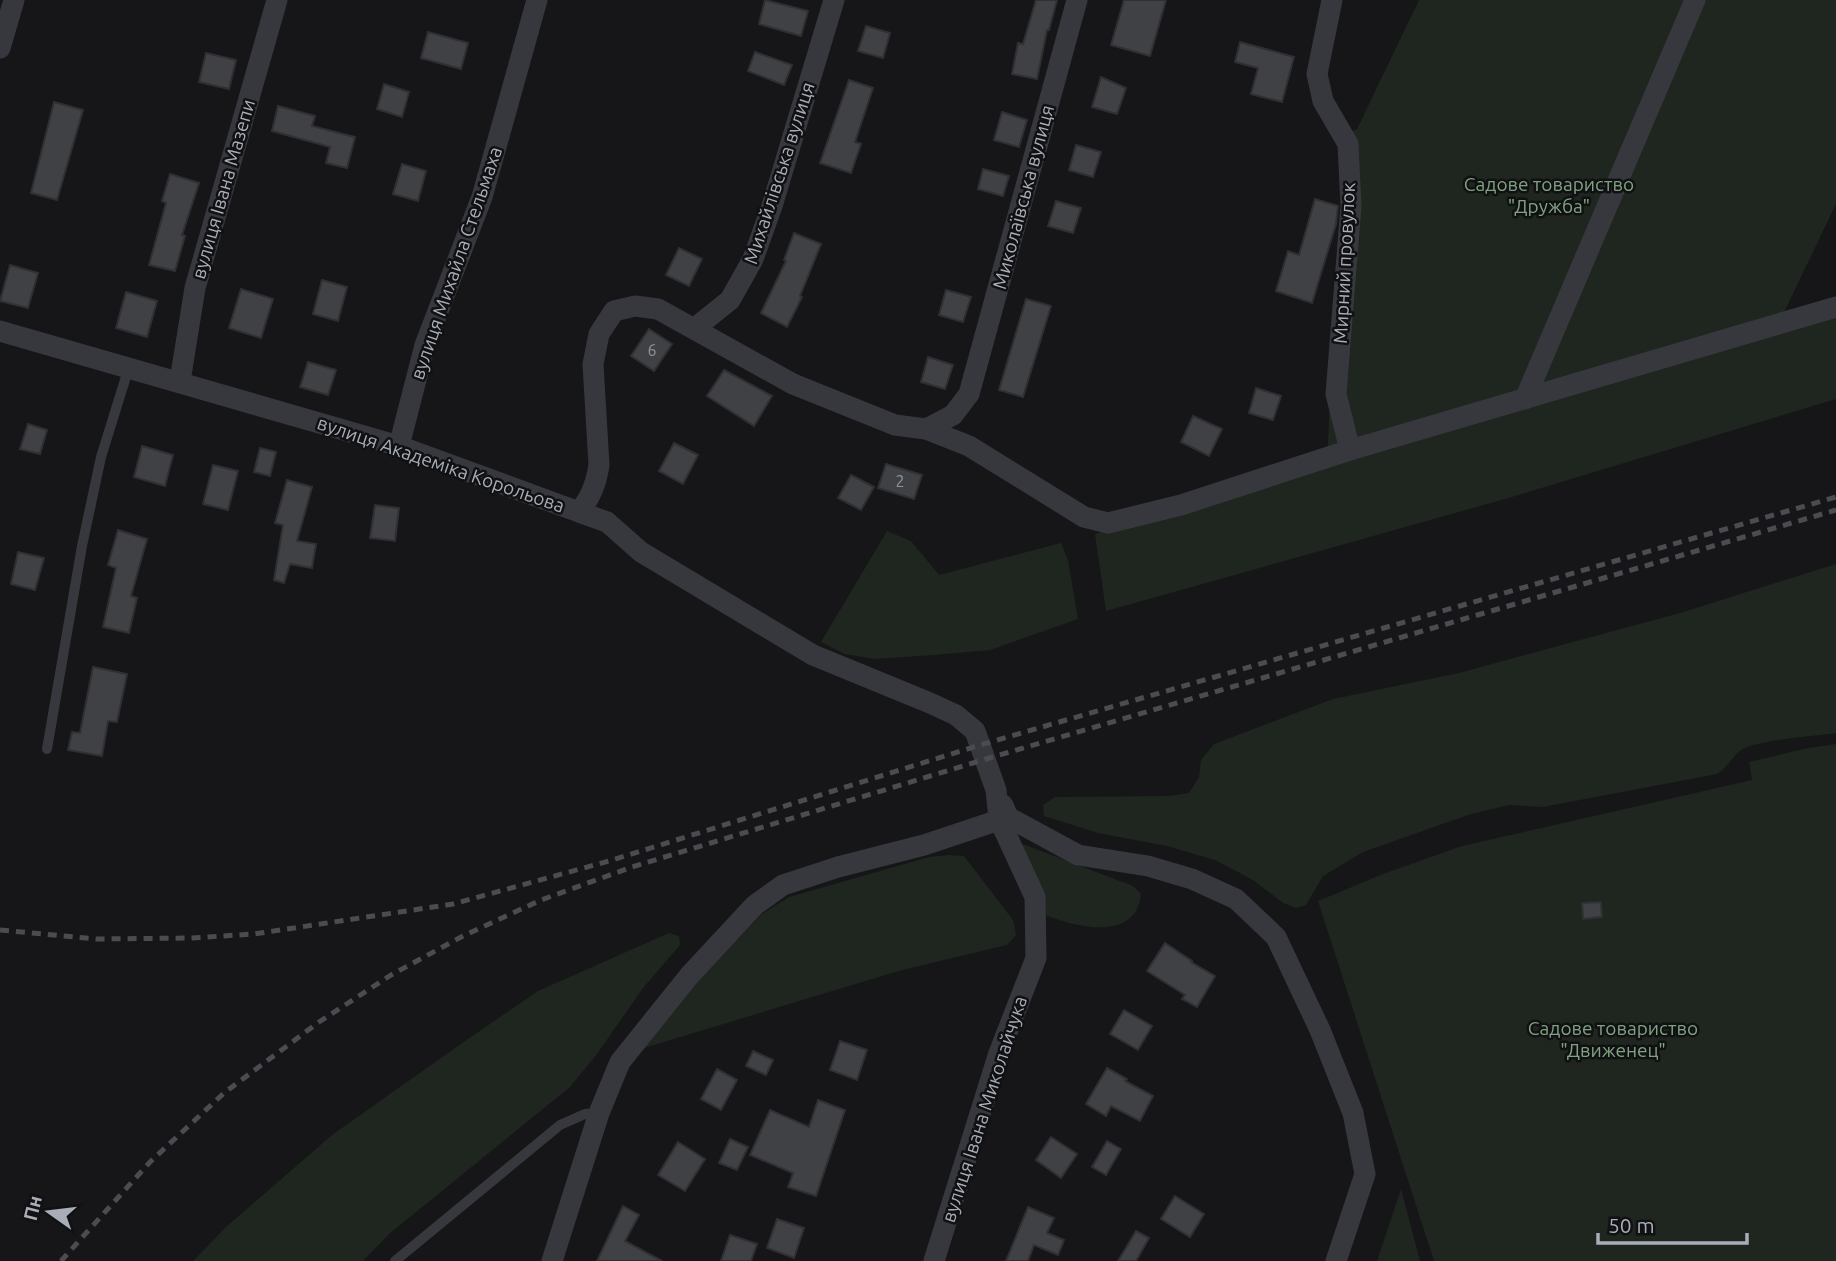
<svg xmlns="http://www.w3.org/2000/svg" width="1836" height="1261" font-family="Ubuntu,sans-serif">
<rect width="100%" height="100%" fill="#161618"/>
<g fill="#1e261f">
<polygon points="1419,0 1836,0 1836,204 1774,333 1836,316 1836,399 1505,499 1106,611 1095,534 1327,464 1336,262 1350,210 1348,133 1357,129"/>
<polygon points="887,531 911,541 939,575 1061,543 1068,560 1078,619 990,650 934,655 874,659 845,654 821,642"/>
<path d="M1836,564V733C1817,736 1752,740 1740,751C1730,759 1730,765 1717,774L1543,807L1509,805L1471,814L1363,852L1323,876L1306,905L1296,908L1283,903L1253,880L1215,860L1167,846L1098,833L1044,816L1043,805L1055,797L1169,796L1189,793L1199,777L1201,760L1214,744L1333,699L1459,673L1680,613Z"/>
<polygon points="1836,744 1836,1261 1434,1261 1318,901 1383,874 1462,846 1752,780 1749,762 1808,748"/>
<path d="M1020,843L1133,886L1141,894C1136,943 1073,927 1043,914Z"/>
<polygon points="949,855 964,856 1013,920 1016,935 1007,945 902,970 644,1048 698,981 762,914 789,897 929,857"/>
<polygon points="669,933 679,936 680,945 643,988 597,1054 570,1087 389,1234 363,1261 193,1261 226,1227 332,1135 465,1041 538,991"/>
<polygon points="1401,1189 1420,1261 1377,1261"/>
</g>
<g fill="#404145" stroke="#303034" stroke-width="2">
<polygon points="765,0 808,11 801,36 759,24"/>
<polygon points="1036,0 1057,0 1049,30 1047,30 1037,79 1012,74 1018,43 1023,44"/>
<polygon points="1124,0 1166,0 1150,56 1111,45"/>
<polygon points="866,26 890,33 883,58 858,51"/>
<polygon points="428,32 468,43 461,69 421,58"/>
<polygon points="1240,42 1294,57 1282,102 1251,94 1258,68 1235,62"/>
<polygon points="755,52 792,65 784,85 748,71"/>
<polygon points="206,53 236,60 229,89 199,82"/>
<polygon points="1101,77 1126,88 1117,114 1092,107"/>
<polygon points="849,80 873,88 855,142 861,144 851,173 820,163"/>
<polygon points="384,84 409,92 402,117 377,109"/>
<polygon points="54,102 83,110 57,200 31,193"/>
<polygon points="278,106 315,116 312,126 355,137 347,168 326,163 330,147 272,131"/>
<polygon points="1002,112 1027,120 1019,147 994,140"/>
<polygon points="1076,145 1101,152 1093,177 1069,170"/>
<polygon points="402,164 426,171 418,201 393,194"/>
<polygon points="983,169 1009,176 1003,196 978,189"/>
<polygon points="170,174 199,183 182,235 185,236 175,271 149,265 166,203 162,201"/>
<polygon points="1315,199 1338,206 1336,224 1312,303 1276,291 1288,251 1299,255"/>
<polygon points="1056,201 1081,208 1073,233 1048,226"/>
<polygon points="794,233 821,244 800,296 802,297 787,327 761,313 786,261 784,260"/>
<polygon points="679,248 702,259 689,286 666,275"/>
<polygon points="10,265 38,273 28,308 0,301"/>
<polygon points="322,280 347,287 338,321 313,314"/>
<polygon points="241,289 273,299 261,338 229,328"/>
<polygon points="946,290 971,297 963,322 939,315"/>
<polygon points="126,292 157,301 147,337 116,328"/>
<polygon points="1026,299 1051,306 1023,397 999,390"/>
<polygon points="649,329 672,344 654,371 631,356"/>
<polygon points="928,357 953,365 945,389 921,382"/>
<polygon points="308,362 336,370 328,395 300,387"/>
<polygon points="724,370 772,396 754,426 707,396"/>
<polygon points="1256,388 1281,396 1273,420 1249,413"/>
<polygon points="1193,416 1222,429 1209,456 1181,442"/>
<polygon points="28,424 47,430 40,454 20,449"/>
<polygon points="674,443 698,455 683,484 659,471"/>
<polygon points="142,446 173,455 165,486 134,477"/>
<polygon points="260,448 276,452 270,476 254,472"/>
<polygon points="886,464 922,475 914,499 878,488"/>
<polygon points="213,465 238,471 228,510 203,504"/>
<polygon points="851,475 874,487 861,510 838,498"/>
<polygon points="287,480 312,487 297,541 316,544 312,568 290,564 284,583 274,580 283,525 275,523"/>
<polygon points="375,505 399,508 395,541 370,538"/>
<polygon points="118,530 147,539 131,596 137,598 129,633 103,627 116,568 108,565"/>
<polygon points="18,552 44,558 35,590 11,584"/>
<polygon points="93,667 127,674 117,722 108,721 102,756 68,750 72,732 80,733"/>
<polygon points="1601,902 1602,917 1583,919 1582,903"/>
<polygon points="1165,943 1192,961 1191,962 1215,976 1197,1007 1182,999 1185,995 1147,971"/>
<polygon points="1124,1010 1152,1026 1138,1050 1110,1034"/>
<polygon points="840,1041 867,1050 857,1080 830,1070"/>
<polygon points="753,1051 773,1060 766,1075 746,1066"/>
<polygon points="1107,1068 1127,1079 1125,1081 1153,1096 1140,1121 1111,1106 1106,1116 1086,1104"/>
<polygon points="717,1069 737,1080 721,1110 701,1099"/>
<polygon points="818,1100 845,1110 816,1196 788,1187 793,1173 750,1155 770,1110 809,1127"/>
<polygon points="1051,1137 1077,1154 1061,1178 1036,1160"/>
<polygon points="730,1139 748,1147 737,1170 719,1163"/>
<polygon points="1107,1141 1121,1149 1106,1175 1092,1167"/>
<polygon points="678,1142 705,1159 685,1191 658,1175"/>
<polygon points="1175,1196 1204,1214 1190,1237 1161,1219"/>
<polygon points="623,1206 639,1215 625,1241 662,1261 597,1261"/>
<polygon points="1028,1207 1054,1218 1047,1233 1064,1240 1058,1255 1034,1245 1028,1261 1006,1261"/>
<polygon points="777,1219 804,1228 794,1258 767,1248"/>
<polygon points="1136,1231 1149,1238 1136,1261 1118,1261"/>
<polygon points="730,1235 757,1244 751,1261 721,1261"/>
</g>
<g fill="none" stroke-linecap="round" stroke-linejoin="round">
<g stroke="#37383d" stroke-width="10">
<polyline points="47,749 82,546 101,457 129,367"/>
<polyline points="395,1261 560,1125 585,1114 599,1113"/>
</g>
<g stroke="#37383d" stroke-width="21">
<polyline points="1332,0 1317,74 1323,101 1348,144 1351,206 1336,394 1350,450"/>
<polyline points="0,48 14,0"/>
<polyline points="695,328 730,300 753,259 772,206 834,0"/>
<path d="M0,331L399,446L579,512C591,497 596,484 599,465L593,364L599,334L614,311L635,306L658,309L793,384L895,425L926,429L953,415L969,394L1077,0"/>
<polyline points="180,381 195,288 277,0"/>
<polyline points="1525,399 1695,0"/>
<polyline points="926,429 969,446 1084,517 1108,523 1181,505 1350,450 1836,307"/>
<polyline points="399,446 425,345 482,197 537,0"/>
<polyline points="579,512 607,522 641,552 813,655 930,703 956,715 975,731 996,790 999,819 1035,897 1036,958 999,1053 934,1261"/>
<polyline points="1003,805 1008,817 1078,855 1148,866 1192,879 1236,899 1276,937 1320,1030 1353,1113 1365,1174 1336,1261"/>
<polyline points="552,1261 599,1113 620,1062 689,976 755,905 783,885 838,867 924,845 1008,817"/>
</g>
<g stroke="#4a4c52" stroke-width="5" stroke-dasharray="9 7" stroke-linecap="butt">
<polyline points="0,930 96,939 191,938 254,934 453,904 609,861 980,745 1836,497"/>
<polyline points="61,1261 150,1162 224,1093 319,1022 391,975 463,936 541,900 632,867 986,759 1836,510"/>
</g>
</g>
<g text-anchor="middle" stroke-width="5" stroke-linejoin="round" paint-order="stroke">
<g font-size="16" fill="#8e929b">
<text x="652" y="356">6</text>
<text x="900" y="487">2</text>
</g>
<g font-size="19" fill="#a8adb8" stroke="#111113">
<text transform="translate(779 173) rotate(-72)" y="7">Михайлівська вулиця</text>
<text transform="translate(223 189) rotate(-74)" y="7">вулиця Івана Мазепи</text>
<text transform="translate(1023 197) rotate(-75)" y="7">Миколаївська вулиця</text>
<text transform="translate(456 263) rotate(-71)" y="7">вулиця Михайла Стельмаха</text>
<text transform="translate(1344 263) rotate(-87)" y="7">Мирний провулок</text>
<text transform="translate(441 464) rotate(19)" y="7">вулиця Академіка Корольова</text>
<text transform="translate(984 1109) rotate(-72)" y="7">вулиця Івана Миколайчука</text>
</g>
<g font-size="19" fill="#7fa381" stroke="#111113">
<text x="1549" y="191">Садове товариство<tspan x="1549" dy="22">"Дружба"</tspan></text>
<text x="1613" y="1035">Садове товариство<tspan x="1613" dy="22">"Движенец"</tspan></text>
</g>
</g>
<g transform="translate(49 1212) rotate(284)" stroke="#111113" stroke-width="5" paint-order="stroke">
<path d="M0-5L12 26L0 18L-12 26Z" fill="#a8adb8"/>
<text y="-10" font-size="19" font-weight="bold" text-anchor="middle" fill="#a8adb8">Пн</text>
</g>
<path d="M1598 1233v10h149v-10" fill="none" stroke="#a8adb8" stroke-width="3.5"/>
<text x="1608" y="1233" font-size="21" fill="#a8adb8" stroke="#111113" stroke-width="5" paint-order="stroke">50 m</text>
</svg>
